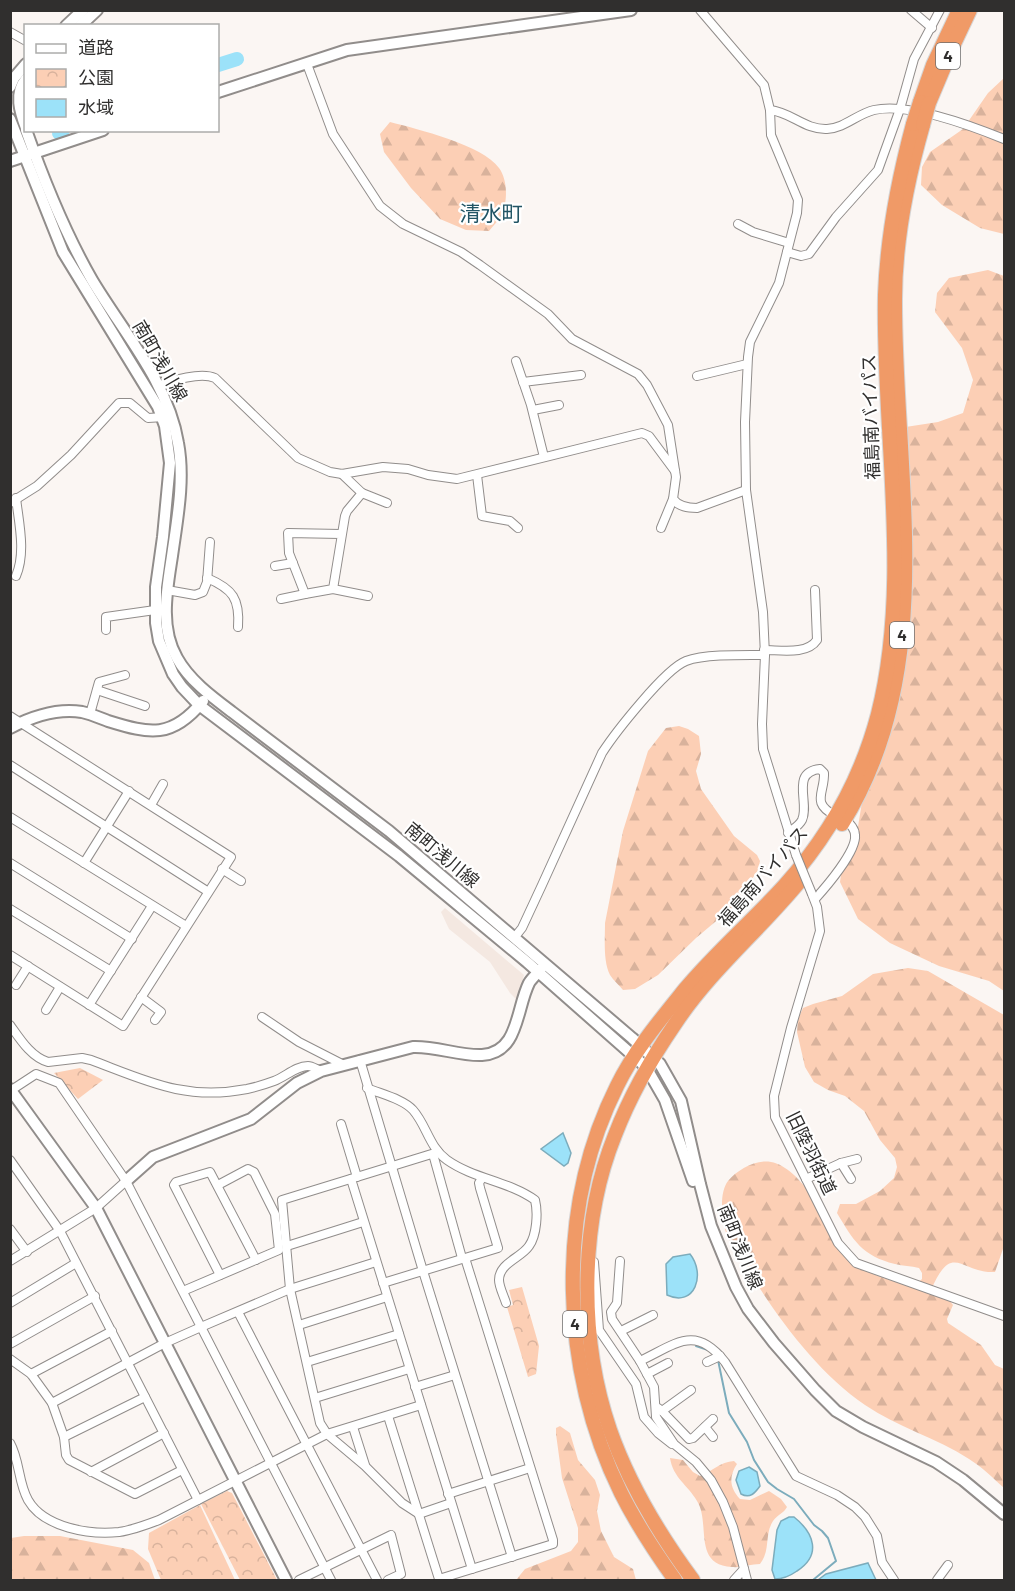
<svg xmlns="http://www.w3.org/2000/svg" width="1015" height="1591" font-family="Barlow,'Noto Sans JP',sans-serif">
<defs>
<pattern id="forest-firs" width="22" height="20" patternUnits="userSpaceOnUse" patternTransform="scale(1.5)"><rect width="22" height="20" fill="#fccfb5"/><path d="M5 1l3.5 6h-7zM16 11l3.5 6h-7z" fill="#d8b29c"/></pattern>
<pattern id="park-crowns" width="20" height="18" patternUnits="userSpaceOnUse" patternTransform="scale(1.5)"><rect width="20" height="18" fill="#fccfb5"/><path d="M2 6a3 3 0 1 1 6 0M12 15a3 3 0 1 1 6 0" fill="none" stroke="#d8b29c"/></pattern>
</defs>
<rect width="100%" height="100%" fill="#fbf6f3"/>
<polygon fill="#f4e8e1" points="445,908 524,975 517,1000 510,993 490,962 449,929 441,912"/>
<g fill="url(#forest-firs)">
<polygon points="1004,78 1004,234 980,228 942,205 921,185 922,167 930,152 963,129 988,93"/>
<path d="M390,122C417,129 483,145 499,168C508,180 508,203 501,216C498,221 493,226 489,231L466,230L440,219L411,188L384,152L380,134Z"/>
<polygon points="988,270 1004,276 1004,991 989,981 939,966 890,943 858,919 840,882 842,868 855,845 862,802 888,710 899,428 938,422 963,413 973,380 962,348 935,312 937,293 949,278"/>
<path d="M679,726L688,729L699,736L701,754L696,771L701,789L734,836L757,855L760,861L758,870L734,906L696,938L658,975L635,989L623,990C619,985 613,980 610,975C603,961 605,939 605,923L623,831L648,751L666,728Z"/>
<path d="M908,968L928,971L1004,1015V1246L995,1272C960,1274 953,1240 931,1290L949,1300L953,1305L947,1319L948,1323L981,1345L995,1365L1004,1369V1488C993,1478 982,1467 969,1459C937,1438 897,1427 865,1405C816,1372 772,1311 743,1261C737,1251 727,1240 725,1229C722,1216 719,1193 728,1181C737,1170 756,1159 771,1162C785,1164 802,1181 809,1193C814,1198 816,1207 819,1213C825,1228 835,1248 847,1259C861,1272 895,1282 913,1287L922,1279V1273L919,1268C911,1266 903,1266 895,1264C862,1256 853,1240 837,1213L840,1204H856L880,1191L894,1178L897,1167L895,1158L880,1140L864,1111L845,1096L828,1090L814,1082L805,1067L797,1032L798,1019L803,1008L813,1004L842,996L873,974Z"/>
<polygon points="560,1426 570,1433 578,1460 595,1480 600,1495 597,1511 601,1531 614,1557 633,1569 636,1580 516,1580 525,1569 571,1551 578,1542 578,1528 562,1478 556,1434 556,1428"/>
<path d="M670,1458L683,1460L693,1472L700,1476C713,1471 720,1462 734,1461L737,1464C729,1476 729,1487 740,1499L750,1500L769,1491L781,1499L787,1507C784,1513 777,1515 773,1521C764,1535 771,1550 760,1564C751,1564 741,1568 732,1567C692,1565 711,1523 697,1501C688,1485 673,1478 670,1458Z"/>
<polygon points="24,1536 60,1536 133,1550 149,1563 155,1580 11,1580 11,1538"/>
</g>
<g fill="url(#park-crowns)">
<polygon points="80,1068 103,1080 78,1099 54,1073"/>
<polygon points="522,1287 539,1346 536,1374 528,1377 507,1307 513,1305 509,1290"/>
<polygon points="227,1491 232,1493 277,1580 240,1580 201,1504"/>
<polygon points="200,1505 235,1580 161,1580 148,1549 149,1533"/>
</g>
<g fill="#9ce2f9" stroke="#7cacbc" stroke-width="1.5">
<polygon points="563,1133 571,1153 568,1163 564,1166 541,1149"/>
<path d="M690,1254C706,1274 695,1308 667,1295L666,1264L673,1257Z"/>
<path d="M749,1467L757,1472L760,1486C755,1493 750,1499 741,1494L736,1480L739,1471Z"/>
<path d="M789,1517H794C814,1533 822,1555 797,1571C790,1576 784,1579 775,1579L772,1570L777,1530L781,1521Z"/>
<polygon points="868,1563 876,1580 818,1580 826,1574"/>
</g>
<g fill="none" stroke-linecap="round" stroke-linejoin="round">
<g stroke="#7cacbc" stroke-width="2">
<polyline points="696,1346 708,1350"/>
<polyline points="718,1360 729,1413 747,1442 754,1460 768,1482 777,1489 794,1499 814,1525 822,1531 828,1538 836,1561 813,1580"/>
</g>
<g stroke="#9ce2f9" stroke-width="14">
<polyline points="218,65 237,59"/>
<polyline points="59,133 63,130"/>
</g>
<defs>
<g id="street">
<polyline points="700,10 764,85 770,110 771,135 798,200 797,213 779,283 750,342 748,357 745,422 746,490"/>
<polyline points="911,10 932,28"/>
<polyline points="10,32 26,41"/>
<path d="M307,64L333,134L380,206L403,224L461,252L480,265L548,314L572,339L638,374L647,385L668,425L676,477L673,499C679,507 688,508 697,508L746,490L763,612L765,655L762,724L763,749L796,855"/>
<path d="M770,110C791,112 805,130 827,129C845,128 857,114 874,110C909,102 972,126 1004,139"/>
<polyline points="738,224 753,232 789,243"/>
<polyline points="787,252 801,256 809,254 836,217 878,170 900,109 914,59 940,10"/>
<polyline points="516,361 531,405 544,457"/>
<polyline points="697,376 747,364"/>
<polyline points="523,382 581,375"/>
<path d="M159,386C172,380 201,372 215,378L298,458L330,472L342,474L383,467L408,469L428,475L457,479L642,433L649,436L675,471"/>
<polyline points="533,410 559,405"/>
<polyline points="477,475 482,516 510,521 518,528"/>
<polyline points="362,493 387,503"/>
<path d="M16,498C19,524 26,552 16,576"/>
<polyline points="10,503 37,486 71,455 119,403 130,403 148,418 164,417"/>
<polyline points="661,528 673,499"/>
<polyline points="341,534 288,533 289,553 305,594 333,589 345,516 347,511 362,493 342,474"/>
<polyline points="275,566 293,563"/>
<path d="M207,578C233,589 240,599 238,627"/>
<polyline points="333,589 368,596"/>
<polyline points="167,590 195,595 203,592 207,582 210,542"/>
<polyline points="281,599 305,594"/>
<polyline points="106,630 106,617 155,610"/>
<path d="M764,650C781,650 807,655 817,640L815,590"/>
<polyline points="97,690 145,706"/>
<polyline points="90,714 99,682 125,675"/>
<polyline points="10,716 231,857 123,1026 10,955"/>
<polyline points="10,765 207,891"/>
<polyline points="151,805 163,784"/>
<polyline points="10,817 186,926"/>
<path d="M788,833C793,829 799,826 802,820C810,803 790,772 820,769L824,773C825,793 810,803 836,816"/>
<polyline points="10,863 132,939"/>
<polyline points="84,863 129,791"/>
<polyline points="222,869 241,881"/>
<polyline points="812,894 817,907 820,931 791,1028 774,1096 775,1117 838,1243 856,1263 1004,1316"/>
<path d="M815,899C826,887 857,851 855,835C855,828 849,823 845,819"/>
<polyline points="10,909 111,971"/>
<path d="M514,938L522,928L542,885L602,753C615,733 665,669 686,661C705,654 743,655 765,655"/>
<polyline points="16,985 28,966"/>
<polyline points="141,997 161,1012 155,1020"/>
<polyline points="89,1005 152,906"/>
<polyline points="46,1010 60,987"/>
<polyline points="262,1017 299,1042 342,1064"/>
<path d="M10,1025C20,1039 31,1057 48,1062L82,1058L91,1060C147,1081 185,1101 247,1089C256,1087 266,1084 274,1081C285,1077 296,1066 308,1066C312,1066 316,1069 321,1071"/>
<polyline points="360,1060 423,1271 512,1557"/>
<path d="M367,1088C381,1094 403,1099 413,1110C427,1126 429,1147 447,1160C474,1179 508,1181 535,1200C538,1212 537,1235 529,1246C521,1258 499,1263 499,1280C499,1287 504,1296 506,1303"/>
<polyline points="10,1091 36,1074 59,1083 126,1181 331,1580"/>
<polyline points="341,1124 357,1177"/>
<polyline points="438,1152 282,1200 290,1289 320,1423 327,1434 365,1466 402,1503 419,1514 451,1503"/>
<polyline points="433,1154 462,1258"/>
<polyline points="10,1160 60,1231 198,1500"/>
<polyline points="841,1163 851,1179"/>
<polyline points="351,1179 472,1569"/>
<polyline points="806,1179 841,1163 857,1159"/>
<polyline points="10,1229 27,1252"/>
<polyline points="287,1246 363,1222"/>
<polyline points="10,1261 96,1208 126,1181"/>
<polyline points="620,1261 617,1303 611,1312 612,1319 640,1361 654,1387 656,1417 674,1444 696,1462 711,1480 723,1502 733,1527 747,1580"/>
<polyline points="594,1262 599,1330 636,1384 644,1417 658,1433 672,1444"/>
<polyline points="220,1275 174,1185 176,1182 210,1172 256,1260"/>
<polyline points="383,1283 498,1248 480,1188 479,1183 482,1178"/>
<polyline points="183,1291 279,1250 275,1214 254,1172 248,1169 218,1185"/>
<polyline points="10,1303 76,1263"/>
<polyline points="238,1312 377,1580"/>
<polyline points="299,1325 387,1297"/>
<polyline points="621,1331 653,1315"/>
<polyline points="10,1344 95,1296"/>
<polyline points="10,1359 31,1374 52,1403 64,1437 66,1455 69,1460 135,1494 182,1470"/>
<path d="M640,1361C676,1344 695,1324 725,1362L796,1476L837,1495L855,1507L865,1517L877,1536L882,1562L894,1580"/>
<polyline points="307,1362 399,1334"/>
<polyline points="707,1362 720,1356"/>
<polyline points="31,1374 112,1331"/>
<polyline points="647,1374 668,1363"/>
<polyline points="415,1387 455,1375"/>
<polyline points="315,1398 409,1369"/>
<polyline points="52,1403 165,1343 201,1327 290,1289 376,1262"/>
<polyline points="658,1408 662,1411 691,1390"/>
<polyline points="662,1411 689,1439 693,1438 713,1419"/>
<polyline points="388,1416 439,1579 553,1544 553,1540 465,1258"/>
<polyline points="353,1427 365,1465"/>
<polyline points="705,1427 713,1437"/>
<polyline points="64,1437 145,1397"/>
<path d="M10,1443C20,1461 18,1482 28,1500C44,1528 90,1535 119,1532C133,1530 146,1525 159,1520L327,1434L421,1405"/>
<polyline points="91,1472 164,1433"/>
<polyline points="448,1494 530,1468"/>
<polyline points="299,1580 391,1535 401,1574 388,1580"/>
<polyline points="734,1580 744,1569"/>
<polyline points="937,1580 948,1565"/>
</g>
<g id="secondary">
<polyline points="66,26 83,10"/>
<polyline points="80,26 97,10"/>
<path d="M26,79C14,93 20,112 26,128"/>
<polyline points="10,87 14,78 26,64"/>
<polyline points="218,92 347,50 631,10"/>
<polyline points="10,119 63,252 158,407 165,426 170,463 163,537 156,587 156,623 159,641 173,674 182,687 199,705 399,856 527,962 646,1067 665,1100 693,1181"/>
<path d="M26,130C44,181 65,233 92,280C123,332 168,382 178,443C185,480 177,520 172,556C167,589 159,627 177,658C189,680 212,697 232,712L389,831L632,1038L660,1064L681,1101L700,1184L711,1226L736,1287L748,1309L774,1343L815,1390L836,1411L863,1427L936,1462L963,1480L1004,1514"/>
<polyline points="10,161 103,130"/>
<path d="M10,728C33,716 57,708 82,712C91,714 100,718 108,721C150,734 172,739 203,701"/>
<polyline points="10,1089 96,1208 286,1580"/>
<path d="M126,1181L153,1157L251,1119L297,1083L321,1071L413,1047C436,1046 459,1056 482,1055C519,1053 516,1009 529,983C532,978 537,974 541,969"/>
</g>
<g id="highway">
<polyline points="920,102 933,65 959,10"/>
<polyline points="929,103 953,46 970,10"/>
<path d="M842,824C941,666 894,474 895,299C895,240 907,181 923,125"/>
<path d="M675,1580C655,1552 636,1523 621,1493C560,1370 555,1210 617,1086C634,1051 660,1020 685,989C715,953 752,921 784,886C828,837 861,779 878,714C912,579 882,433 885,295C887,237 898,180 913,124"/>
<path d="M693,1580C659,1534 629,1484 610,1430C579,1340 579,1224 615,1135C630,1096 651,1059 675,1024C710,971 760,930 800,881"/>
</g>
</defs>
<use href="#street" stroke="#918d8b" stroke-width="10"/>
<use href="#secondary" stroke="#918d8b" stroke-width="14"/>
<use href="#highway" stroke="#d6d5d5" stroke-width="16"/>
<use href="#street" stroke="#fff" stroke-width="8"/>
<use href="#secondary" stroke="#fff" stroke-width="10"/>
<use href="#highway" stroke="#f09a67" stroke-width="14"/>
<defs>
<polyline id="street-bridge" points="796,855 812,894"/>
<g id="highway-bridge">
<polyline points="913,124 920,102"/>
<polyline points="923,125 929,103"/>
</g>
</defs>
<use href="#street-bridge" stroke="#918d8b" stroke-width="10" stroke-linecap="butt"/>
<use href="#highway-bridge" stroke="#d6d5d5" stroke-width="16" stroke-linecap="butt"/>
<use href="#street-bridge" stroke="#fff" stroke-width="8"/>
<use href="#highway-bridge" stroke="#f09a67" stroke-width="14"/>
</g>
<g text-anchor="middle" stroke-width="4.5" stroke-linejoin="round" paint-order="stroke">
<g fill="#fff" stroke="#6e6d6d" stroke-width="1.5">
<rect x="936" y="43" width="24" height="26" rx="4.5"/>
<rect x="890" y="622" width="24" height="26" rx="4.5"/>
<rect x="563" y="1311" width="24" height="26" rx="4.5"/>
</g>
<g font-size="16" font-weight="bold" fill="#302f2e">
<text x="948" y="62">4</text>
<text x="902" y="641">4</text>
<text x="575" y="1330">4</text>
</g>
<g font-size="18" fill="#302f2e" stroke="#fff">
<text transform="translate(160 361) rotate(60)" y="6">南町浅川線</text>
<text transform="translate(871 417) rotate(-92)" y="6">福島南バイパス</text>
<text transform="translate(442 855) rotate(40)" y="6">南町浅川線</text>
<text transform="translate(763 877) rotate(-49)" y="6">福島南バイパス</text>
<text transform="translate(811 1153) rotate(64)" y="6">旧陸羽街道</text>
<text transform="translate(740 1247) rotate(68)" y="6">南町浅川線</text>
</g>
<g font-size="21" fill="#225565" stroke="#fff">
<text x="491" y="221">清水町</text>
</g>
</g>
<rect width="1015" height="1591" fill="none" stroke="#302f2e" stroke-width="24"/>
<rect x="24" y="24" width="195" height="108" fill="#ffffff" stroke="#acacab" stroke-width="1.5"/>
<rect x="36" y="44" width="30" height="9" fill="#ffffff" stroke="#acacab" stroke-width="1.5"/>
<text x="78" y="54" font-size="18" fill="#302f2e">道路</text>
<rect x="36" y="69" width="30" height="18" fill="url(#park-crowns)" stroke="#acacab" stroke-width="1.5"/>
<text x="78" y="84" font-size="18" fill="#302f2e">公園</text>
<rect x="36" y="99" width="30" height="18" fill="#9ce2f9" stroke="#acacab" stroke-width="1.5"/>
<text x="78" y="114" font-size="18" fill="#302f2e">水域</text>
</svg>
